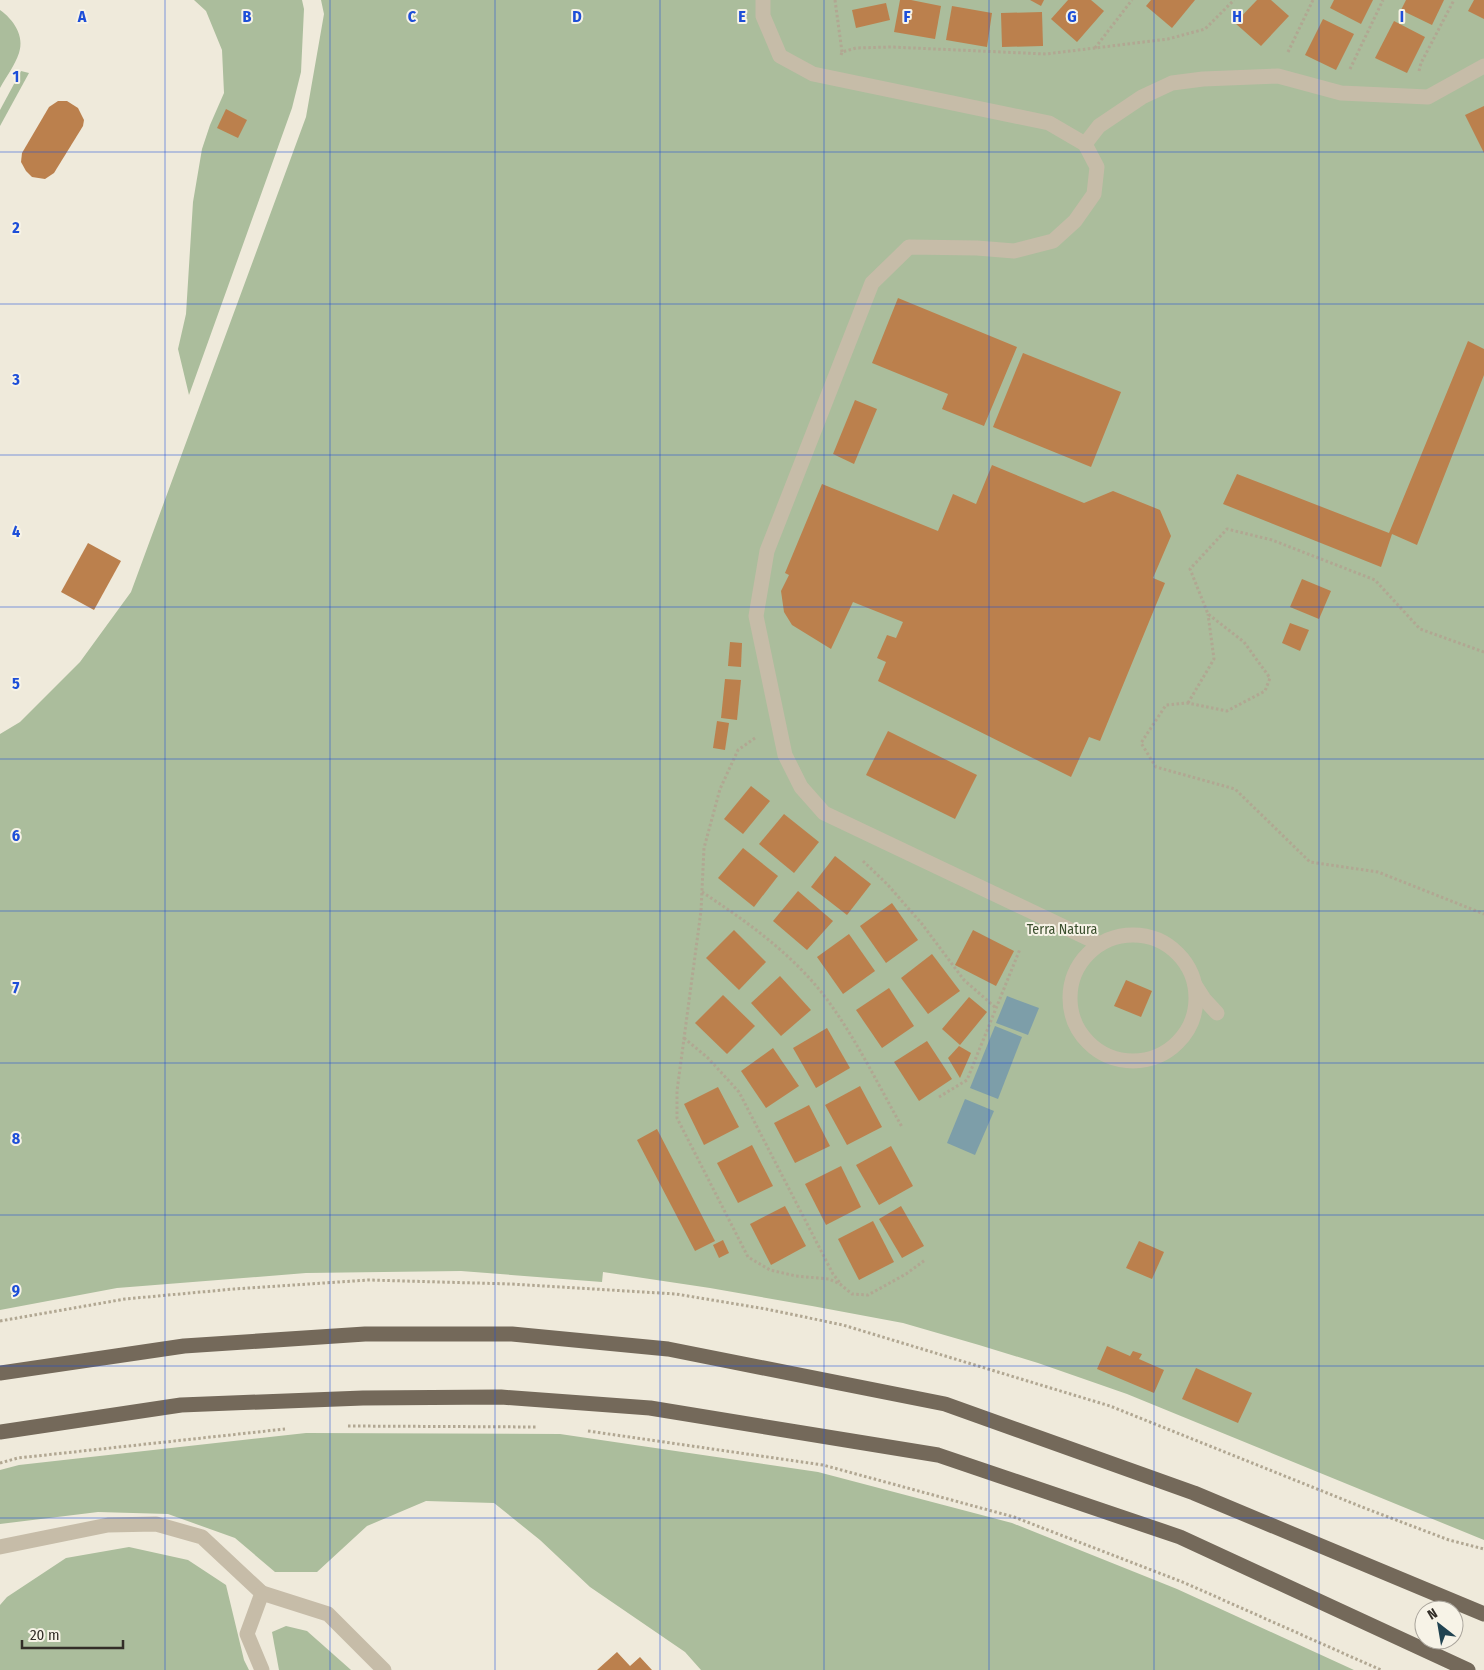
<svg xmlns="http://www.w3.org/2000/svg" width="1484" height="1670" font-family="'Fira Sans Condensed',sans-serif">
<rect width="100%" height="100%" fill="#efeadb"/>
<g fill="#abbd9c">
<polygon points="194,0 302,0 304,9 301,72 292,108 189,395 178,349 186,314 193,202 202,149 210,125 224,93 222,50 206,11"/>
<polygon points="321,0 1484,0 1484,1540 1127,1394 1038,1363 979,1345 903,1323 812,1306 710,1288 603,1272 602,1282 461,1271 306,1273 117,1288 0,1310 0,734 20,722 80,662 131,592 306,117 324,14"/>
<path d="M0,10C13,19 25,36 19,53C15,65 6,77 0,88Z"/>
<polygon points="21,71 29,73 0,126 0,110"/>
<polygon points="306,1433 560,1434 818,1472 1012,1523 1177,1589 1354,1670 701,1670 685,1652 590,1587 540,1540 494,1503 426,1501 367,1526 317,1572 275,1572 235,1538 168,1514 98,1512 0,1524 0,1470 19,1465"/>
<polygon points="129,1547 188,1560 226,1585 244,1660 249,1670 0,1670 0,1605 7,1597 66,1558"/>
<polygon points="286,1626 307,1631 351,1670 279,1670 272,1632"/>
</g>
<g fill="#7d9ea9">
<polygon points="1007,996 1039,1008 1028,1035 996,1023"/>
<polygon points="995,1026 1022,1037 998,1099 970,1088"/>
<polygon points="965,1099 994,1111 975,1155 947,1143"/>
</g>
<g fill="#bb804d">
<polygon points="900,0 911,0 941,6 935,39 894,32"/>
<polygon points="1030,0 1044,0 1041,6"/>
<polygon points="1068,0 1091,0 1104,11 1077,42 1051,19"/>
<polygon points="1151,0 1195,0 1172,28 1146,6"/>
<polygon points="1257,0 1271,0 1289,16 1261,46 1235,23"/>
<polygon points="1334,0 1373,0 1361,24 1330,8"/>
<polygon points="1406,0 1444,0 1432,25 1401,10"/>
<polygon points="1474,0 1484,0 1484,19 1468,11"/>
<polygon points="886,3 890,20 856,28 852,10"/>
<polygon points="952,6 992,13 987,47 946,40"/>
<polygon points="1042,12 1043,46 1002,47 1001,13"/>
<polygon points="1323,19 1354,34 1336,70 1305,55"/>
<polygon points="1394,21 1425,37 1407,73 1375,58"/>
<polygon points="58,101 67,101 78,108 84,120 83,126 54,173 45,179 32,177 26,171 21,162 22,153 49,107"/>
<polygon points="1484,106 1484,153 1465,115"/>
<polygon points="226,109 247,120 238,138 217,128"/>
<polygon points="898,298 1017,347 984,426 942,409 948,394 872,363"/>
<polygon points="1468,341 1484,349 1484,375 1417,545 1392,534 1381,567 1223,504 1237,474 1389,533"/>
<polygon points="1023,353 1121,392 1091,467 993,427"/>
<polygon points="855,400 877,409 854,464 833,454"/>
<polygon points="992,465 1084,503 1113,491 1160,510 1171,536 1153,578 1165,583 1100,741 1089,737 1071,777 878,681 886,662 877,658 887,635 896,638 903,622 853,602 831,649 792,625 784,612 781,591 789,575 785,573 822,484 938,531 953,494 976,504"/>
<polygon points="88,543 121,561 94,610 61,592"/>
<polygon points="1302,579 1331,591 1319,619 1290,607"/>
<polygon points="1290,623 1309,630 1300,651 1282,643"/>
<polygon points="730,642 742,643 741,667 728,666"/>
<polygon points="725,679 741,680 737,720 721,718"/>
<polygon points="717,721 729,723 725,750 713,748"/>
<polygon points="888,731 977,775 955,819 866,775"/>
<polygon points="751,786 770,801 743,834 724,819"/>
<polygon points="784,814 819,842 794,873 759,844"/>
<polygon points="743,848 778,876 754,907 718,878"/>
<polygon points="835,856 871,884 847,915 811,887"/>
<polygon points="798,891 833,921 807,950 773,921"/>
<polygon points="892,903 918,940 886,963 860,926"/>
<polygon points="734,930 766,962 739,990 706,958"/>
<polygon points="973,930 1014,951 996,986 955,965"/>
<polygon points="849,934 875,971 843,994 817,957"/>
<polygon points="932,954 960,991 928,1014 901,978"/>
<polygon points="780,976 811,1010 781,1036 751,1003"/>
<polygon points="1126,980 1152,991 1141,1017 1114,1006"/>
<polygon points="889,988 914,1026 882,1048 856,1010"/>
<polygon points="723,995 755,1026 727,1054 695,1023"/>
<polygon points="969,997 987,1012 960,1045 942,1029"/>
<polygon points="827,1028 850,1068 816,1088 793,1048"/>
<polygon points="927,1041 952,1079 919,1101 894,1062"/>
<polygon points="959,1046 971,1053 960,1078 948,1058"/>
<polygon points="773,1048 799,1086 766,1108 741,1071"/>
<polygon points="860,1086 882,1127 847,1145 825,1105"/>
<polygon points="718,1087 739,1127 704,1145 684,1104"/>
<polygon points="809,1105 830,1146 795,1163 774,1123"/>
<polygon points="657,1129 715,1241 695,1251 637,1140"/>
<polygon points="752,1145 773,1186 738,1203 717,1163"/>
<polygon points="891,1146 913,1186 879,1205 856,1165"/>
<polygon points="841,1166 861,1207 826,1225 805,1184"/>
<polygon points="785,1206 806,1246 771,1265 750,1224"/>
<polygon points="901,1206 924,1246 902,1258 879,1219"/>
<polygon points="873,1221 894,1262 859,1280 838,1239"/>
<polygon points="723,1240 729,1253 719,1258 713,1245"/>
<polygon points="1139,1241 1164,1252 1152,1279 1126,1268"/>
<polygon points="1107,1346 1130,1356 1133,1351 1142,1354 1139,1359 1164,1370 1154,1393 1097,1369"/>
<polygon points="1196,1368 1252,1393 1238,1423 1182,1399"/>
<polygon points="617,1652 630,1666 640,1657 652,1670 597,1670"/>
</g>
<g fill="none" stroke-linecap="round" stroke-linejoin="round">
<g stroke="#b1a792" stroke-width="3" stroke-dasharray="2.5 2.5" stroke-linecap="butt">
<polyline points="835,0 842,52"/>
<polyline points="1095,48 1132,0"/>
<polyline points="1288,52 1313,0"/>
<polyline points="841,55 842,52 856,48 891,47 1046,54 1168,39 1205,29 1234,0"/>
<polyline points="1350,69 1383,0"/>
<polyline points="1419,71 1421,63 1454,0"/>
<polyline points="1484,652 1420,629 1375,580 1272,540 1227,529 1190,569 1208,614 1244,642 1270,678 1265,691 1227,711 1188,703 1166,705 1141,743 1156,767 1235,789 1310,862 1378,872 1484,914"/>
<polyline points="1188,703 1214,659 1208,614"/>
<polyline points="755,738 738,750 720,789 704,848 701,911 677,1091 677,1118 748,1257 770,1270 796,1276 829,1279 840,1284 852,1294 868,1295 906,1274 925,1260"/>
<polyline points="863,861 887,884 922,924 964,980 996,1008"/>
<path d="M702,892C749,923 798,958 831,1005C858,1043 879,1086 902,1127"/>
<polyline points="684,1038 708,1058 739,1092 833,1274 840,1283"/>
<polyline points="939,1097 967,1080 1020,949"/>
<polyline points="0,1321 125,1299 234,1289 369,1280 511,1284 676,1294 766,1309 843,1325 1110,1406 1367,1509 1449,1540 1484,1549"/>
<polyline points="348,1426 537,1427"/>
<polyline points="588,1431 823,1465 1014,1517 1185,1583 1381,1670"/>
<polyline points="0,1463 18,1458 285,1429"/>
</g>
<g stroke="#c6bca8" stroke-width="15">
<polyline points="763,0 763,16 780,56 813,74 1049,123 1085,144 1097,167 1094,194 1075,221 1053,241 1014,251 977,248 909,247 872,283 767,551 756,616 785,755 801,787 824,813 1100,944"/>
<polyline points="1085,144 1099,126 1142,97 1172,83 1203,79 1278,76 1341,93 1428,97 1484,66"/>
<circle cx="1133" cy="998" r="63"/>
<polyline points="1195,985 1204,999 1217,1013"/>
<polyline points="0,1547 108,1525 156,1524 202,1537 262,1593 247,1634 262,1670"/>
<polyline points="262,1593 328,1614 384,1670"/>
</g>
<g stroke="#74695a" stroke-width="15">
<polyline points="0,1373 184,1346 365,1334 512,1334 668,1349 945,1404 1194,1493 1484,1614"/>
<polyline points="0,1432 181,1405 363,1398 501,1397 650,1408 938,1455 1180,1537 1468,1670"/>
</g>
</g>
<path fill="none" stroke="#1d4ed8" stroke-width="1" stroke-opacity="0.55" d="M165,0V1670M330,0V1670M495,0V1670M660,0V1670M824,0V1670M989,0V1670M1154,0V1670M1319,0V1670M0,152H1484M0,304H1484M0,455H1484M0,607H1484M0,759H1484M0,911H1484M0,1063H1484M0,1215H1484M0,1366H1484M0,1518H1484"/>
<g text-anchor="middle" stroke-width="4" stroke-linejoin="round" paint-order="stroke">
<g font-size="14" fill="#3b4f2e" stroke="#f7f3e7">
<text x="1062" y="934">Terra Natura</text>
</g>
</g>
<g font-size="16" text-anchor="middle" font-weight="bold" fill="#1d4ed8" stroke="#f7f3e7" stroke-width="4" stroke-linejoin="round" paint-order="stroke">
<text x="82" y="22">A</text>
<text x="247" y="22">B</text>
<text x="412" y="22">C</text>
<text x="577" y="22">D</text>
<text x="742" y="22">E</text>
<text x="907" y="22">F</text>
<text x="1072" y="22">G</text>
<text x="1237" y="22">H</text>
<text x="1402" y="22">I</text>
<text x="16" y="82">1</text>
<text x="16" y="233">2</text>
<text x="16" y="385">3</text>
<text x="16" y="537">4</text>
<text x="16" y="689">5</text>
<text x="16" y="841">6</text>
<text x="16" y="993">7</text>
<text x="16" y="1144">8</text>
<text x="16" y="1296">9</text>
</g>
<g transform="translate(1439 1625) rotate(329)"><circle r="24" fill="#f7f3e7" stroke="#a9a49b"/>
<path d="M0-4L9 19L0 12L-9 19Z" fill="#214351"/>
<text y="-8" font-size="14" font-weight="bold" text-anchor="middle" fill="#332e28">N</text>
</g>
<path d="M22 1640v8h101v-8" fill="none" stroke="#332e28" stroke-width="2.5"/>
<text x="30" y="1640" font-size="15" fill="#332e28" stroke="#f7f3e7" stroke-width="4" paint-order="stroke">20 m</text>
</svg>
